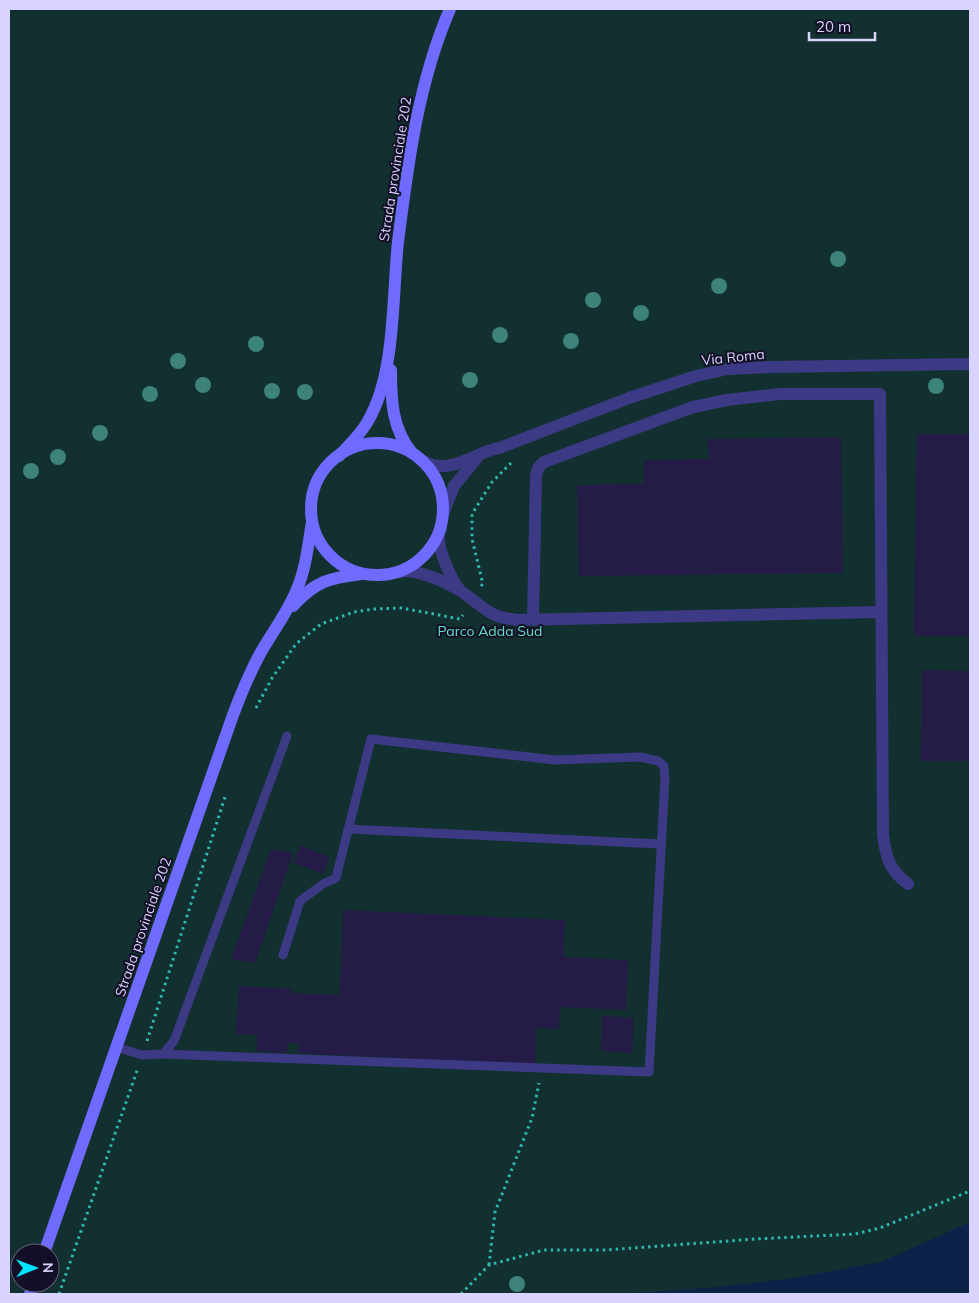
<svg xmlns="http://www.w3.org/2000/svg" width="979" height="1303" font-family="Mulish,sans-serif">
<rect width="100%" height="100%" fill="#130f26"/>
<path fill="#12302f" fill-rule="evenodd" d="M9,9H970V1294H9ZM20,1253H50V1283H20Z"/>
<polygon fill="#0c2248" points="970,1222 970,1294 618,1294 706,1288 788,1279 881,1262"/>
<g fill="#241b47">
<polygon points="917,434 970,434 970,636 914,636"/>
<polygon points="841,437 843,573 579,576 577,485 644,484 644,460 709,459 708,439"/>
<polygon points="922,670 970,671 970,761 921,761"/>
<polygon points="300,845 329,857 323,874 294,863"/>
<polygon points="271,849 293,853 255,963 231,959"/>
<polygon points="343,910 565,920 563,957 628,960 626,1010 560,1007 559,1029 536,1028 535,1065 298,1053 298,1043 288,1043 287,1053 257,1051 257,1035 236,1034 239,986 292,989 292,993 340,995"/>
<polygon points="602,1016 634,1018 632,1053 601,1051"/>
</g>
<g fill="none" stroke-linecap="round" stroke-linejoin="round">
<g stroke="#2fb8b0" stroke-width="3" stroke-dasharray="2.5 4" stroke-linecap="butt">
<polyline points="481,586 483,584 472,539 472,514 492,482 511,463"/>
<polyline points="256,708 272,678 296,644 321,624 354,612 374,609 402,608 460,619 463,615"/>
<polyline points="147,1041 225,797"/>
<polyline points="489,1265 495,1212 532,1118 539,1083"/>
<polyline points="59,1294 138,1068"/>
<polyline points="461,1294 489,1265 544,1250 606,1250 755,1239 855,1234 880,1228 970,1191"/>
</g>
<g stroke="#3d3a85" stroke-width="9">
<polyline points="348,829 660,844"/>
<polyline points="116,1047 142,1055 163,1054 174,1041 287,736"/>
<polyline points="163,1054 649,1072 665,778 664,766 658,761 640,757 555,760 371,739 336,878 323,884 300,901 283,955"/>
</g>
<g stroke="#3d3a85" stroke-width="12">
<path d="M423,461C443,473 464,461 483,453C489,450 496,449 502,447L629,398L696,376L728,369L771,367L970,364"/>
<polyline points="443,514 454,486 477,458"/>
<path d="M441,528C440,532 438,536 439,540C439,551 452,581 459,589"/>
<path d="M400,572C415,568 446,582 459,590C472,598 482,609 495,615C502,618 510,619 518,620L881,612"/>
<path d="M533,619L536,476C537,469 539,466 544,462L693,407L727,400L780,394H880L883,835C886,857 889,870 908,884"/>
</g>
<g stroke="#6f6bff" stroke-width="12">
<path d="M391,370C391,400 392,429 412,453"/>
<circle cx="377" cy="509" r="66"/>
<path d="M339,456C349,445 361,434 368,421C396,373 392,297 398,242C408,163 418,83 450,9"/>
<path d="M293,606C315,581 330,578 361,574"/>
<path d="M44,1253L233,715C241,694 250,672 261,652C273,631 288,612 297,589C306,568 308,545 312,522"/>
<polyline points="30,1294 34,1283"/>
</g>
</g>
<g fill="#3d827b">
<circle cx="838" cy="259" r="8"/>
<circle cx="719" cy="286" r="8"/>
<circle cx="593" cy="300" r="8"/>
<circle cx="641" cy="313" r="8"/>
<circle cx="500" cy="335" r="8"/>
<circle cx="571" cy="341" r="8"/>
<circle cx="256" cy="344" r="8"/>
<circle cx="178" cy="361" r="8"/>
<circle cx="470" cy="380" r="8"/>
<circle cx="203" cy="385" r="8"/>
<circle cx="936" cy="386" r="8"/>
<circle cx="272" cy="391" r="8"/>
<circle cx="305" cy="392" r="8"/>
<circle cx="150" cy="394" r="8"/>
<circle cx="100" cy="433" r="8"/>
<circle cx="58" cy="457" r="8"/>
<circle cx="31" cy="471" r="8"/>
<circle cx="517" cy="1284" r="8"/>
</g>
<g text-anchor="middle" stroke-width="4" stroke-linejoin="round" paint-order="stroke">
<g font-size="14" fill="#d9d4ff" stroke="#130f26">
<text transform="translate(395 169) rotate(-81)" y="5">Strada provinciale 202</text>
<text transform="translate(733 357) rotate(-6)" y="5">Via Roma</text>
<text transform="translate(143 927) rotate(-71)" y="5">Strada provinciale 202</text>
</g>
<g font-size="14" fill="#5fe0c0" stroke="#130f26">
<text x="490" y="636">Parco Adda Sud</text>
</g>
</g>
<rect width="979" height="1303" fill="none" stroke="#d9d4ff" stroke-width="20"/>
<g transform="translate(35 1268) rotate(89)"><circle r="24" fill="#130f26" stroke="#625e7d"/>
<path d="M0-4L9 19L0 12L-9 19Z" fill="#00e5ff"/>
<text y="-8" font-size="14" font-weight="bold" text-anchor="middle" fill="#d9d4ff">N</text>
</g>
<path d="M809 32v8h66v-8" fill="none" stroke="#d9d4ff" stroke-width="2.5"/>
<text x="816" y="32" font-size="15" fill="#d9d4ff" stroke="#130f26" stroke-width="4" paint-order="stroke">20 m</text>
</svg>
